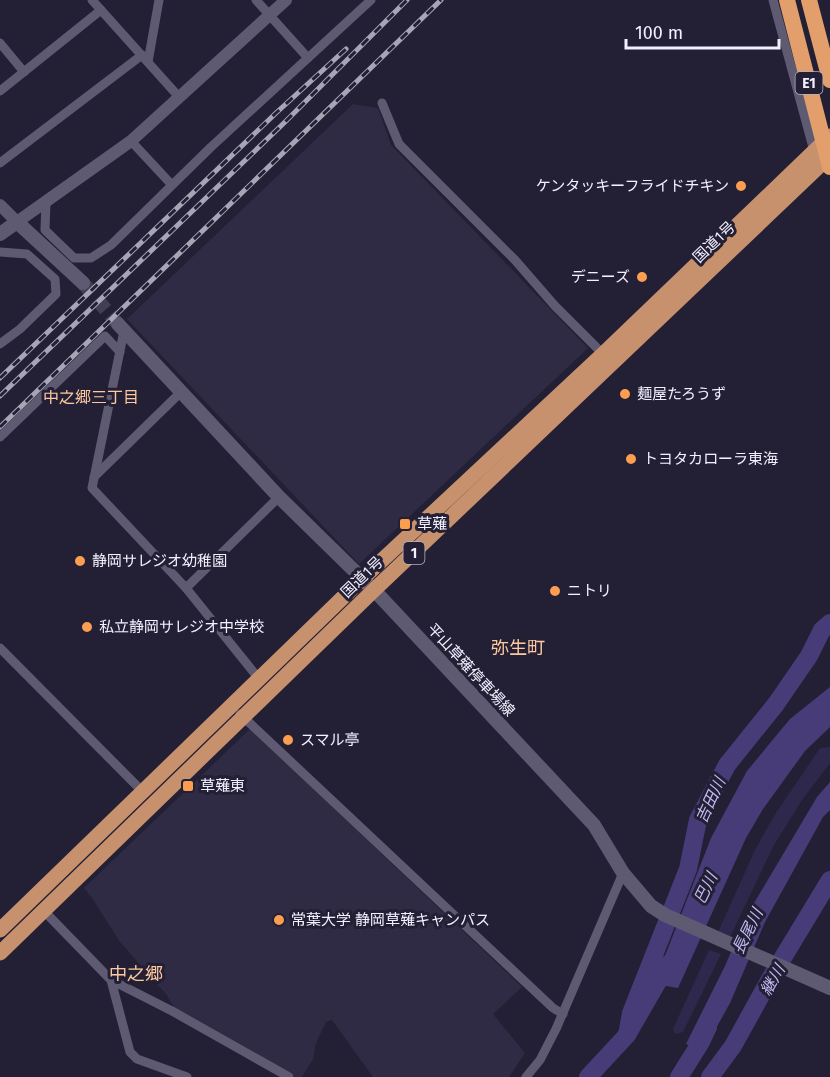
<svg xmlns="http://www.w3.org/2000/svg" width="830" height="1077" font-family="'Fira Sans','Noto Sans JP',sans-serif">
<rect width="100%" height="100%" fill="#232035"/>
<g fill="#2f2b45">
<polygon points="353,104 378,108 391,145 588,348 359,564 127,319"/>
<polygon points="250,729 522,987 493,1014 525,1053 509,1077 373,1077 332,1020 326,1022 316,1043 313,1059 302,1077 296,1077 176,1011 166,994 120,942 92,898 84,888"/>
</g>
<g fill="#2e284d">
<polygon points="830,747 830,763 802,800 774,845 730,937 718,932 755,850 774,816 820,748"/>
<polygon points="709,950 721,954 683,1032 675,1034 673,1029"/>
</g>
<g fill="#473c78">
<polygon points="830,687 830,727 805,751 763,809 746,838 678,988 654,984 711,838 747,771 790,719"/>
<polygon points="830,782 830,810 823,817 765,922 730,1003 704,1050 686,1044 725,966 747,915 817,797"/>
</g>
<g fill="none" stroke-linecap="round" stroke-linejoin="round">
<g stroke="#473c78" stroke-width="18">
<polyline points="627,1035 631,1013 688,869 698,820 727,765 776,704 809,656 822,630 830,623"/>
<polyline points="588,1077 627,1035 668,964"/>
<polyline points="679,1077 701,1042 708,1027"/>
<polyline points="710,1077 733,1046 770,979 830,880"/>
</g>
<polyline stroke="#423f53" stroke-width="14" stroke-dasharray="14 7" stroke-linecap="butt" points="83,283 118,324"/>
<g stroke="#5d5a72" stroke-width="9">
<polyline points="92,0 179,97"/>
<polyline points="256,0 308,58"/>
<polyline points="773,0 814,151"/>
<polyline points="0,43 24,72"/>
<polyline points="148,62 159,0"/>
<polyline points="0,91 101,10"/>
<polyline points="382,103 399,144 515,260 555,306 605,356"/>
<polyline points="131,141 171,184"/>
<polyline points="0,163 142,55"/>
<polyline points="46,201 45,230 74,258 91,258 111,245 210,148 371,0"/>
<polyline points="0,252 27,254 55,279 56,294 20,329 0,344"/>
<polyline points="124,331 92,488 186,588 259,679"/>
<polyline points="0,437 105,336 120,352"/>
<polyline points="94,477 182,391"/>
<polyline points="186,588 279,497"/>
<polyline points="0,648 143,792"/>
<polyline points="240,714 553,1008 563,1014"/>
<polyline points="44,911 111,980 130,1052 137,1059 187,1077"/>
<polyline points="111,980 172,1011 289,1077"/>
<polyline points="526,1077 540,1060 556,1029 623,873"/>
</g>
<polyline stroke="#5d5a72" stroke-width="12" points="0,205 17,222 131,141 286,0"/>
<g stroke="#5d5a72" stroke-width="14">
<polyline points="0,234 17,222 83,283"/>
<polyline points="118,324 279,497 374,590 594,825 623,873 651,906 665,915 830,988"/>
</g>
<g stroke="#c8916d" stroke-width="15">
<polyline points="0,930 362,579 603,354 830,136"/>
<polyline points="0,953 374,590 830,156"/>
</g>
<g stroke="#e29f6c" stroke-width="16">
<polyline points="787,0 830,167"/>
<polyline points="809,0 830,80"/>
</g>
<defs>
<g id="rail">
<polyline points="0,378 276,113 346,49"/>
<polyline points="0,396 285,122 407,0"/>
<polyline points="0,427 441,0"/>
</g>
</defs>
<use href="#rail" stroke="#a6a4b5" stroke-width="5"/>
<use href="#rail" stroke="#232035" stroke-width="3" stroke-dasharray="9" stroke-linecap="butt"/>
</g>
<g fill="#fb9e51" stroke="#232035" stroke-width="2">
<circle cx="741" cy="186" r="6"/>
<circle cx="642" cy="277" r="6"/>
<circle cx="625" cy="394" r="6"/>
<circle cx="631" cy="459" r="6"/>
<rect x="399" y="518" width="12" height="12" rx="3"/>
<circle cx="80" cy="561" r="6"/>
<circle cx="555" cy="591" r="6"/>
<circle cx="87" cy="627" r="6"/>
<circle cx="288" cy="740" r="6"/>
<rect x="182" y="780" width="12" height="12" rx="3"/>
<circle cx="279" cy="920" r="6"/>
</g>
<g text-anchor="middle" stroke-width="6" stroke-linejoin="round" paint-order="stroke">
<g fill="#232035" stroke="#b4b2c2" stroke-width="1.5">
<rect x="795.5" y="72" width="27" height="22" rx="4.5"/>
<rect x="403.5" y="542" width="21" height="22" rx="4.5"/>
</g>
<g font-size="14" font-weight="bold" fill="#f2f0ff">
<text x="809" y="88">E1</text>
<text x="414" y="558">1</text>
</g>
<g font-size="15" fill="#f2f0ff" stroke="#232035" text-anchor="start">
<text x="729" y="191" text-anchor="end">ケンタッキーフライドチキン</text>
<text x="630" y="282" text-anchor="end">デニーズ</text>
<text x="637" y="399">麺屋たろうず</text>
<text x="643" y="464">トヨタカローラ東海</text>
<text x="417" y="529">草薙</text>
<text x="92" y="566">静岡サレジオ幼稚園</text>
<text x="567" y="596">ニトリ</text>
<text x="99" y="632">私立静岡サレジオ中学校</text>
<text x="300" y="745">スマル亭</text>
<text x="200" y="791">草薙東</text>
<text x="291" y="925">常葉大学 静岡草薙キャンパス</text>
</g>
<g font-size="15" fill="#f2f0ff" stroke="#232035">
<text transform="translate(714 242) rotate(-44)" y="5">国道1号</text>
<text transform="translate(362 577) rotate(-44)" y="5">国道1号</text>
<text transform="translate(471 670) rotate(47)" y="5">平山草薙停車場線</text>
</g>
<g font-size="16" fill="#fdc8a0" stroke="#232035">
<text x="91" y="403">中之郷三丁目</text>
</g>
<g font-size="16" font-style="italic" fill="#c0baf1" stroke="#232035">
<text transform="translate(710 800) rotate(-65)" y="6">吉田川</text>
<text transform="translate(705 888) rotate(-64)" y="6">巴川</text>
<text transform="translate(747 931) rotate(-64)" y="6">長尾川</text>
<text transform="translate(772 980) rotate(-60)" y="6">継川</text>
</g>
<g font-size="18" fill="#fdc8a0" stroke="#232035">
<text x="518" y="654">弥生町</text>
<text x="136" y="980">中之郷</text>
</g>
</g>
<path d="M626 39v9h153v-9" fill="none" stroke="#f2f0ff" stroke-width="3"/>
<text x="635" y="39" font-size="18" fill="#f2f0ff" stroke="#232035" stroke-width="4.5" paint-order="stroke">100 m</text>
</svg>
